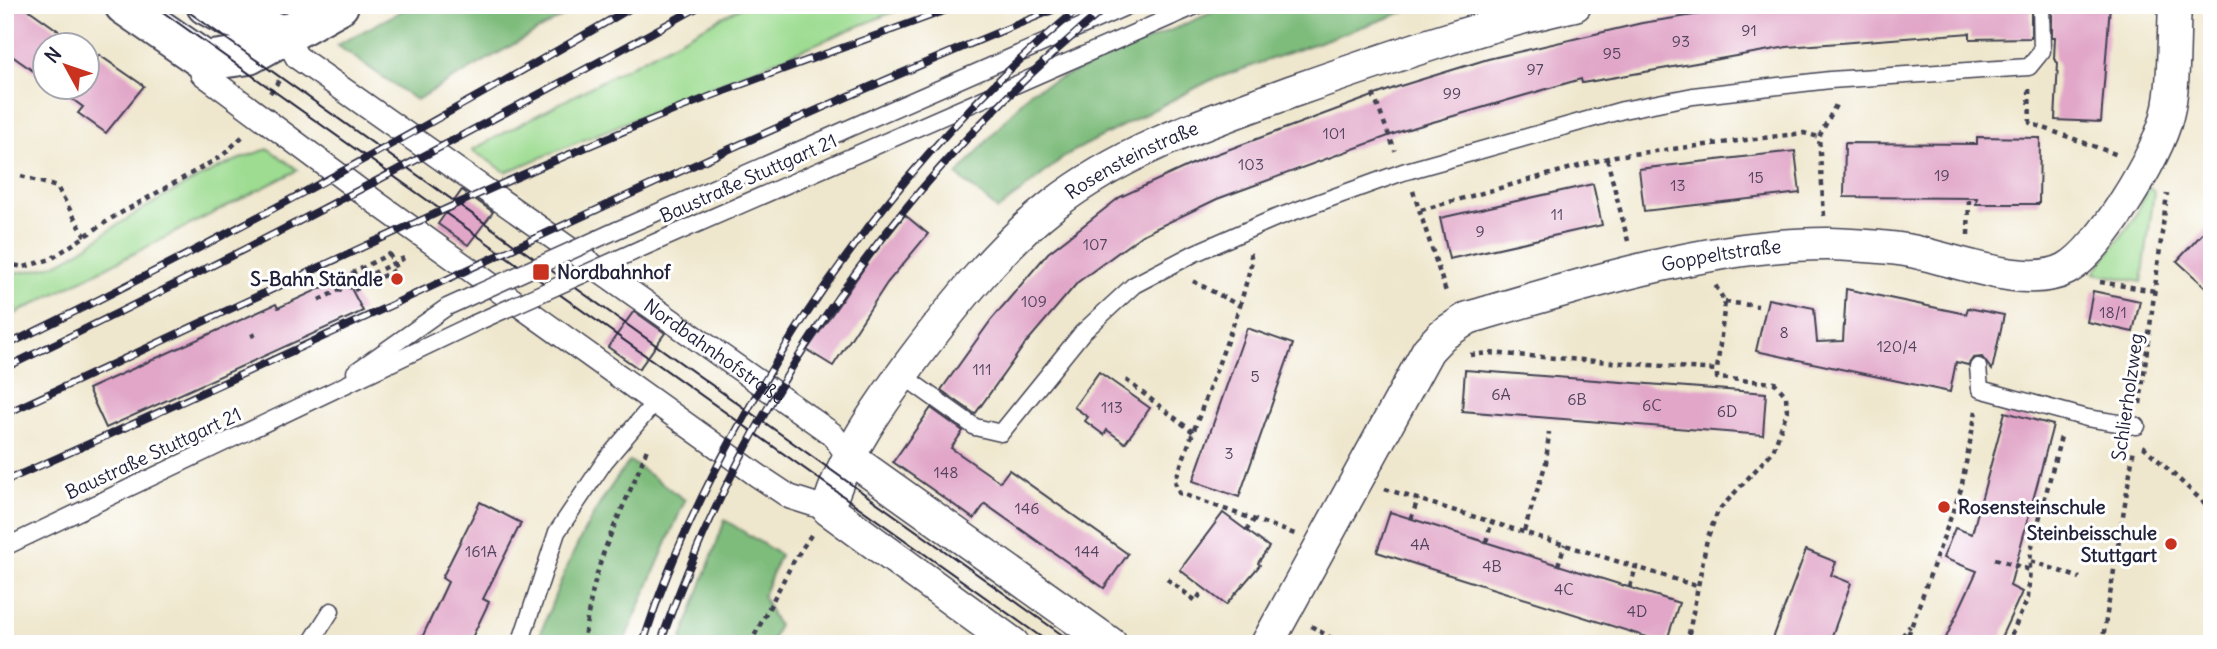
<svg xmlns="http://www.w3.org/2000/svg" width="2217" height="649" font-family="Delius,sans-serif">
<rect width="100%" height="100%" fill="#fff"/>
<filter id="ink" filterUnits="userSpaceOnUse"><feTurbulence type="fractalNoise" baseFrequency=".0143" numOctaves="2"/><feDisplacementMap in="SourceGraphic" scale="14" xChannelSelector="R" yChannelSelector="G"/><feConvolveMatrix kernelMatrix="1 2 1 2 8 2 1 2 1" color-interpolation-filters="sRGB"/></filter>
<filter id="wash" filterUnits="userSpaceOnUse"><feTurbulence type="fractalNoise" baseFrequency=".00686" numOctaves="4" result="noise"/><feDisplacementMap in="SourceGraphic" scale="28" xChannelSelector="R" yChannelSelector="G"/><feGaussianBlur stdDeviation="1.57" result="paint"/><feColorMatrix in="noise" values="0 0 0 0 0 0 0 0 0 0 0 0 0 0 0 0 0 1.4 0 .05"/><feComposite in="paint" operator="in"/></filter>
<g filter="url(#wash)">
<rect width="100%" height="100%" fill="#efe7cd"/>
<g fill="#9ddc91" stroke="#607f66" stroke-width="2">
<polygon points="745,5 910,5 506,172 472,150"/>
<path d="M269,149L298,170L5,319V273C60,272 73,254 116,226C156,200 224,161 269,149Z"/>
<polygon points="2148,187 2154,192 2142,282 2094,273 2134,219"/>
</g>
<g fill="#7ebc7b" stroke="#506f5b" stroke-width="2">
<polygon points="413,5 583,5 416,100 337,45"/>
<polygon points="1229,5 1424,5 1209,81 1068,154 998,210 957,175 1031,91"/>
<path d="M630,461L685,500L623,644H537C559,580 587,514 630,461Z"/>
<polygon points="725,520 780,555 763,596 778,626 771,644 680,644"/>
</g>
<g id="blocks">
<g fill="#e1a6c8">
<polygon points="5,5 22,5 80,46 46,46 46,80 5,51"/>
<polygon points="1759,5 2031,5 2031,38 1970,39 1970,33 1787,47 1582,83 1581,79 1402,131 1217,199 1142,235 1078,282 1025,344 975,414 941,390 991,320 1048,253 1120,197 1203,159 1397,87 1488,59 1642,23"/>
<polygon points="2052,5 2110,5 2101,122 2055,120 2058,63 2054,59 2055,37 2052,37"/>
<polygon points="88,51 97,58 99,55 144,86 106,133 78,113 83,107 57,88 88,88"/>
<polygon points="1977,137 2040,138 2039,204 1976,204 1977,198 1844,197 1845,143 1977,144"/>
<polygon points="1795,151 1800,193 1644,211 1639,169"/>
<polygon points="1593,184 1602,225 1449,259 1440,218"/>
<polygon points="462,190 493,212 468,245 438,224"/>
<polygon points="905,215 928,234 887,283 833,366 807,350 871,258"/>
<polygon points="2212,223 2212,293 2177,261"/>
<polygon points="345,277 363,311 106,428 88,389 276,304 278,308"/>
<polygon points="1846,289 1966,314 1968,308 2004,315 1992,370 1982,357 1973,358 1968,365 1956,362 1950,392 1756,351 1768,299 1814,308 1817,342 1843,341"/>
<polygon points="2093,291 2140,301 2133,332 2087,322"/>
<polygon points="634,311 665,333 639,369 608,347"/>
<polygon points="1247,328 1293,344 1239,497 1193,481"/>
<polygon points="1465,370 1766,393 1763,435 1462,411"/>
<polygon points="1099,372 1150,408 1125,443 1107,430 1104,435 1085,421 1088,417 1074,407"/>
<polygon points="931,408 963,431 951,448 1000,482 1009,470 1128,554 1104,588 985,504 974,519 893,462"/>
<polygon points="2005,412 2053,425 2010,586 2022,592 1998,644 1943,644 1977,571 1943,558 1955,528 1972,534"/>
<polygon points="480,502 521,523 483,599 489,602 469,644 419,644 448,582 442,578"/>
<polygon points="1390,512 1679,603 1666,643 1377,552"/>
<polygon points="1223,513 1269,547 1258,563 1260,565 1226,605 1180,570"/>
<polygon points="1806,550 1836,562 1831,575 1851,583 1829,644 1771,644"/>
</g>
</g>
</g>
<g filter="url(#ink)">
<use href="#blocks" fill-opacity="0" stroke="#414051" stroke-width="2"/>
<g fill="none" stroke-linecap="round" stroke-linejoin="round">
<defs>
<g id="service">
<polyline points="617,230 1130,5"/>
<polyline points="642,248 1198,5"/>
<polyline points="1978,367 1980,389 2087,418 2137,426"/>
<polyline points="355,372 447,307"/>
<polyline points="902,375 975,427 1001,433 1082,333 1134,285 1195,253 1273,219 1403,172 1623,110 1693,96 1830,80 2029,67 2042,51 2041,5"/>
<polyline points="5,547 473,324"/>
<polyline points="310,644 331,611"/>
<polyline points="520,644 557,532 605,461 655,402"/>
</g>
<g id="pedestrian">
<path id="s1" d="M285,35L297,57L801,412L832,434L850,458"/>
<polyline points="202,73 378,204 757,475 790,497 828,509"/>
</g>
<g id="minor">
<polyline points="850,458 1111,644"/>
<path id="s2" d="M1013,644L828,509C843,456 879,406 911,362C953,306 998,248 1053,205C1125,149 1211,121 1296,90C1388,58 1480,26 1575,5"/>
<path id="s3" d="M1267,644L1428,350L1442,335L1468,318C1579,285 1710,244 1826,244C1853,245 1884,246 1911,251C1953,259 2027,290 2066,269C2100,251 2158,155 2167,116C2175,86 2173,38 2175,5"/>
</g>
<g id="tertiary">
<polyline points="124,5 205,61 249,55 339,5"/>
<polyline points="206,5 228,17 285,35"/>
</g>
</defs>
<use href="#service" stroke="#414051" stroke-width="19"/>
<use href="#pedestrian" stroke="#414051" stroke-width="26"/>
<use href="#minor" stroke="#414051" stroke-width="35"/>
<use href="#tertiary" stroke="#414051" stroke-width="42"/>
<g stroke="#414051" stroke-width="4.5" stroke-dasharray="5 5" stroke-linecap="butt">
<polyline points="2029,89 2030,123 2118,155"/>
<polyline points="270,93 281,78"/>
<polyline points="1373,94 1395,151"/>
<polyline points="1607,159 1628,241"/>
<polyline points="21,176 57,187 85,236"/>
<polyline points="1413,191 1447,295"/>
<polyline points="1421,210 1615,156 1804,133 1819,137"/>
<polyline points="1824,216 1819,137 1837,103"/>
<polyline points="1968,235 1969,198"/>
<polygon points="389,254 397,269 352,291 345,277"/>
<polyline points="5,264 24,267 51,259 112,218 222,156 243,136"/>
<polyline points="1193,281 1240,306 1175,481 1179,493 1295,534"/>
<polyline points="2100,282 2155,291"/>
<polyline points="319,300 406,257"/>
<polyline points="1725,302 1758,306"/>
<polyline points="1240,306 1252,261 1250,253"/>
<polyline points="251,336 259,333"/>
<polyline points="1470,355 1489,353 1717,370 1725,302 1714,283"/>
<polyline points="1126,380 1193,432"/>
<polyline points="2140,404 2167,194"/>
<polyline points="2143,446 2212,510"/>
<polyline points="1385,489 1700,587"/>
<polyline points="1411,519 1418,499"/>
<polyline points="1246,531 1254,520"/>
<polyline points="1524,531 1546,463 1549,432"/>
<polyline points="1486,542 1492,521"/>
<polyline points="1995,559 2030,570"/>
<polyline points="2031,561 2080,578"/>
<polyline points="1558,565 1565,544"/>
<polyline points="1167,579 1196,601 1201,593"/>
<polyline points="1630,587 1636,567"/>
<polyline points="1311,626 1341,644"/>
<path d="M583,644C588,613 593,584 603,554C616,519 634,485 647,449"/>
<polyline points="750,644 792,564 811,535"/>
<polyline points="1687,644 1707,539 1718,511 1773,451 1787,411 1786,396 1775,383 1717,378 1717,370"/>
<polyline points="1896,644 1910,626"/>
<polyline points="1905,644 1961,489 1976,411"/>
<polyline points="2007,644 2028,598 2031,550 2062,433"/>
<polyline points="2102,644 2134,448"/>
</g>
<use href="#service" stroke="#fff" stroke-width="16"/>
<use href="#pedestrian" stroke="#fff" stroke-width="23"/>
<use href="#minor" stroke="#fff" stroke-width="32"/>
<use href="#tertiary" stroke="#fff" stroke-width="38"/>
<g stroke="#22223b" stroke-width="2">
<polyline points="153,5 1051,644"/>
<polyline points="179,5 1075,644"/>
</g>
<defs>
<g id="rail">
<path d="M5,346C220,242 430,125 636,5"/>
<path d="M5,368C242,254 473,132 702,5"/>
<path d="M5,414C213,319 418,217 629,129C738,83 850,46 960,5"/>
<path d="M5,481C360,326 705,150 1065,5"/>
<path d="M643,644C665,571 698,501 734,435C823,271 938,123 1083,5"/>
<path d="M660,644C747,394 905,173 1109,5"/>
</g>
</defs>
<use href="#rail" stroke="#22223b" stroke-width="8"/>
<use href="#rail" stroke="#fff" stroke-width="5" stroke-dasharray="16" stroke-linecap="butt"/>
<defs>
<g id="service-bridge">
<polyline points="447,307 617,230"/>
<polyline points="473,324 642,248"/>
</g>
</defs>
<use href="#service-bridge" stroke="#414051" stroke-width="19" stroke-linecap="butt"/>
<use href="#service-bridge" stroke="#fff" stroke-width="16"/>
</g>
</g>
<g fill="#c8321e" stroke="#fff" stroke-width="2.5">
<rect x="532" y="263" width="18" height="18" rx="3.5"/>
<circle cx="397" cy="279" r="7"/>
<circle cx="1944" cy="507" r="7"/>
<circle cx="2171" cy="544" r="7"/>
</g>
<g text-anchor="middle" stroke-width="6" stroke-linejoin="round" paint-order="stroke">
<g font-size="16" fill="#52435e">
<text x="1749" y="36">91</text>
<text x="1681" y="47">93</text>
<text x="1612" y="59">95</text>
<text x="1535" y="75">97</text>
<text x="1452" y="99">99</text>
<text x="1334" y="139">101</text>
<text x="1251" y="170">103</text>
<text x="1942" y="181">19</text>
<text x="1756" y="183">15</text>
<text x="1678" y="191">13</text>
<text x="1557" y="220">11</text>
<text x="1480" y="237">9</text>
<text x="1095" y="250">107</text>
<text x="1034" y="307">109</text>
<text x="2113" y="318">18/1</text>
<text x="1784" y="338">8</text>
<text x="1897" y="352">120/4</text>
<text x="982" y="375">111</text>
<text x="1255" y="382">5</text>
<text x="1501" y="400">6A</text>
<text x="1577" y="405">6B</text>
<text x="1652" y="411">6C</text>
<text x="1112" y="413">113</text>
<text x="1727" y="417">6D</text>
<text x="1229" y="459">3</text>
<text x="946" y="478">148</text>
<text x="1027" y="514">146</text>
<text x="1420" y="550">4A</text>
<text x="481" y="557">161A</text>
<text x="1087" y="557">144</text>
<text x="1492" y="572">4B</text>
<text x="1564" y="595">4C</text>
<text x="1637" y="617">4D</text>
</g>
<g font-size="19" fill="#22223b" stroke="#fff">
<text dy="7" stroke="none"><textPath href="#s2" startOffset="702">Rosensteinstraße</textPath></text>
<text transform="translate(748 178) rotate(-24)" y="7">Baustraße Stuttgart 21</text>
<text dy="7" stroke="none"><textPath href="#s3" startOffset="648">Goppeltstraße</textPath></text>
<text dy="7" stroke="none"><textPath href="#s1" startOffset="536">Nordbahnhofstraße</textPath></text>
<text transform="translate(2127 397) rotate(-82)" y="7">Schlierholzweg</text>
<text transform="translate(153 453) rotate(-25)" y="7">Baustraße Stuttgart 21</text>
</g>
<g font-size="19" font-weight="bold" fill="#22223b" stroke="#fff" text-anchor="start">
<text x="557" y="279">Nordbahnhof</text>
<text x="383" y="286" text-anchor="end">S-Bahn Ständle</text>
<text x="1958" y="514">Rosensteinschule</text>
<text x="2157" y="540" text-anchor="end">Steinbeisschule<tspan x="2157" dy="22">Stuttgart</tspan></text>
</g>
</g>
<rect width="2217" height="649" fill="none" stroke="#fff" stroke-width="28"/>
<g transform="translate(66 66) rotate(310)"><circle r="33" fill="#ffffff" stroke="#a7a7b1" stroke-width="2"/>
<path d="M0-5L12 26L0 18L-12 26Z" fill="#c8321e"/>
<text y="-10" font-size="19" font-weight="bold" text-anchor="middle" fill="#22223b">N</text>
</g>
</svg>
